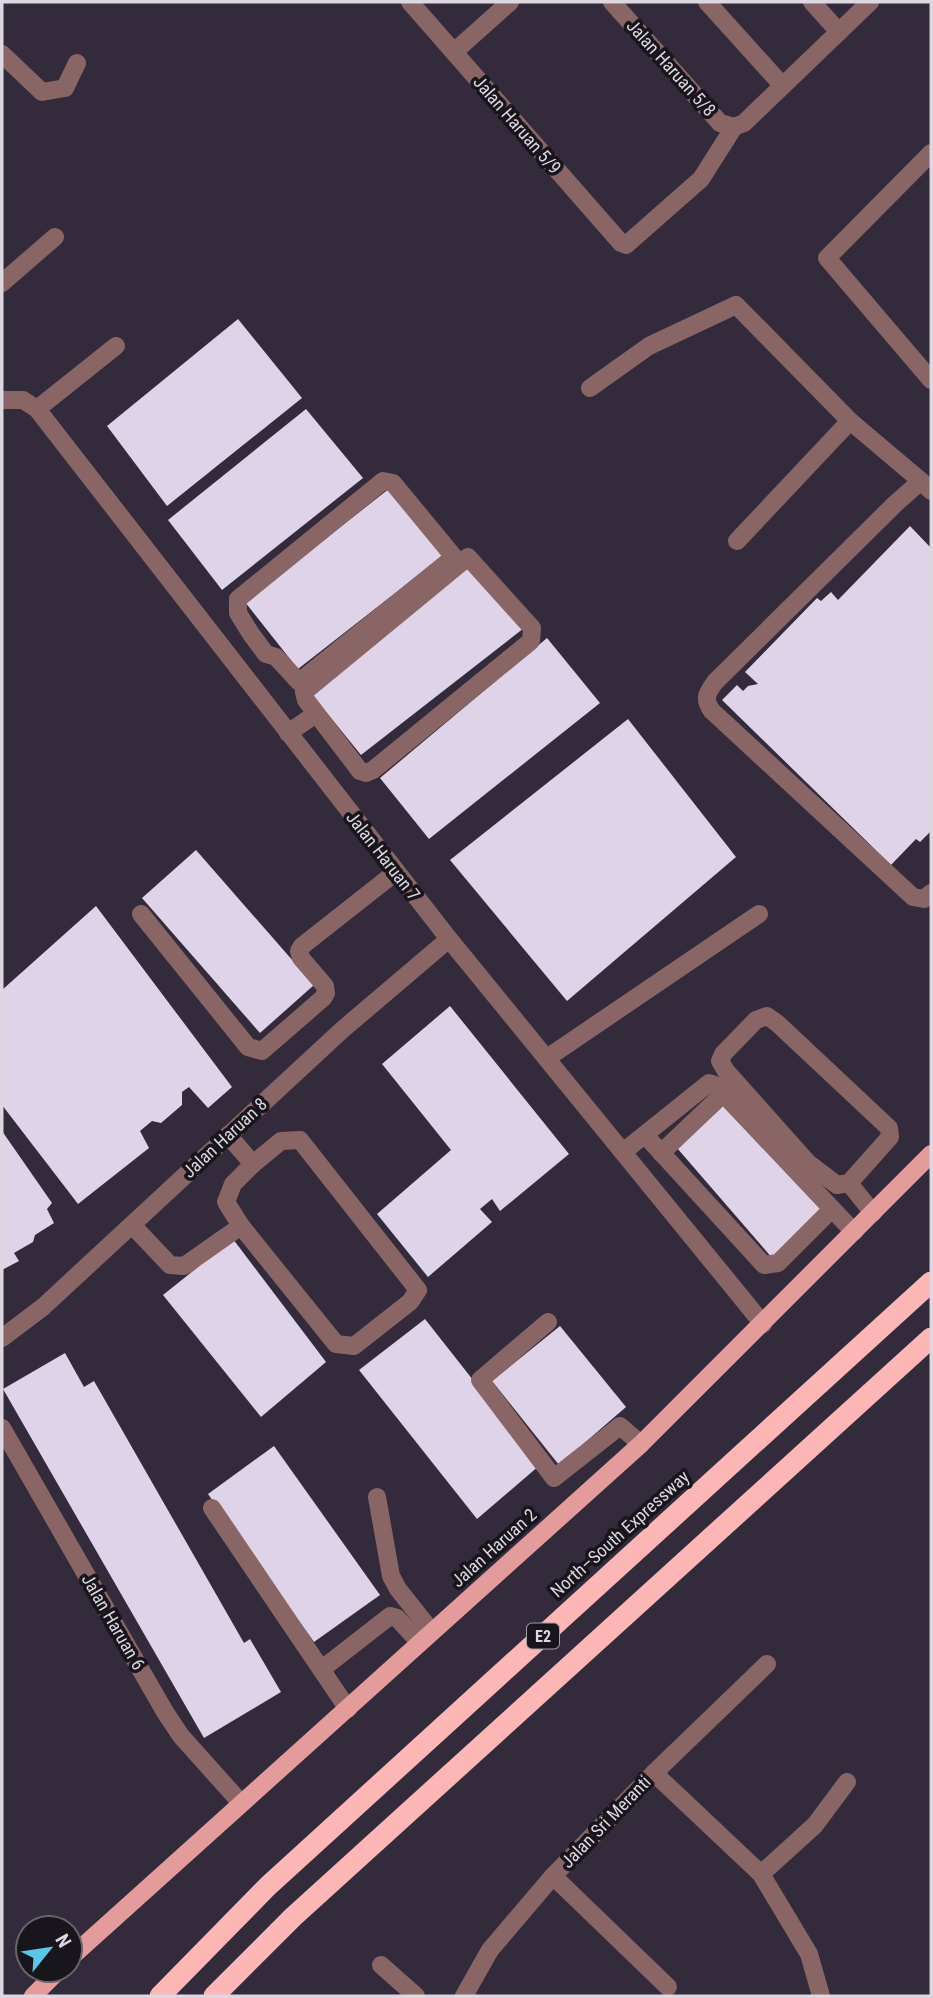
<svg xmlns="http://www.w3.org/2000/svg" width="933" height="1998" font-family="'Roboto Condensed',sans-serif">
<rect width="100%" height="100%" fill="#332a3b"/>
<g fill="#ded3e8">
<polygon points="238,319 302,398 167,506 107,426"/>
<polygon points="306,409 363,478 222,590 168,520"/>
<polygon points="390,488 444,555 298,669 245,602"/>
<polygon points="910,526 931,548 931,831 920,842 916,839 891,865 722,700 737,685 743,691 748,686 758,684 745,672 817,598 821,601 831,592 838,600"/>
<polygon points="469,563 524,628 361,755 309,691"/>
<polygon points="547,638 600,703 429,839 380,778"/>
<polygon points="628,719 736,857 567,1001 450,860"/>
<polygon points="196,850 314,985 260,1033 142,898"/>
<polygon points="96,906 232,1087 208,1108 189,1087 182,1092 182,1105 161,1123 152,1121 140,1131 149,1148 78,1204 2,1105 2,990"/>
<polygon points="450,1006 569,1154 500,1211 492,1199 480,1209 492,1222 428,1277 377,1214 451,1150 382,1064"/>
<polygon points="726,1100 826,1210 773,1259 677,1148"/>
<polygon points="2,1131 52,1203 47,1209 54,1223 35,1235 33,1242 14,1253 19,1261 2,1270"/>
<polygon points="233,1239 326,1362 261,1417 163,1295"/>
<polygon points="425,1319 540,1465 477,1519 359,1370"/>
<polygon points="560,1326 626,1407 559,1465 492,1381"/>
<polygon points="65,1353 84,1387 94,1381 244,1643 250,1639 281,1692 204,1738 3,1389"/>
<polygon points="274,1446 380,1595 314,1642 208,1494"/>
</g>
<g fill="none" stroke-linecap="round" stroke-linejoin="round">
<g stroke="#896665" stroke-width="18">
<polyline points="410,2 621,243 626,245 701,179 734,127 744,123 870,2"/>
<polyline points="612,2 720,123 734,127"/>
<polyline points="707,2 782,85"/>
<polyline points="812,2 839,32"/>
<polyline points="454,52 510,2"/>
<polyline points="2,54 42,92 65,88 77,63"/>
<polyline points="931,153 827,258 931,380"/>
<polyline points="2,283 55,237"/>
<polyline points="590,388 649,346 736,305 850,421 737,541"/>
<polyline points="2,400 23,400 37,409 449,939 763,1324"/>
<polyline points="37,409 116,346"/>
<polyline points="850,421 921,481"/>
<polygon points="383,481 393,483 454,557 299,682 276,657 266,654 251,634 238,613 238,599"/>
<path d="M931,491L921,481L895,504L715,682C707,693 703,699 712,711L913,897L924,899L931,893"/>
<polygon points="468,557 532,628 531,641 373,770 366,773 360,771 306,700 304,692"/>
<polyline points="288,733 316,714"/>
<polyline points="141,914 248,1047 262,1051 323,998 326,993 325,986 301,958 299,951 302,946 396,872"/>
<polygon points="767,1016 777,1023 889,1128 890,1137 849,1183 837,1185 808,1163 726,1071 720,1061 723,1054 756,1020"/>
<polyline points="547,1058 759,914"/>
<polyline points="645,1135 764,1265 778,1263 832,1209"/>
<polyline points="623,1152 709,1083 715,1085 854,1232"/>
<polyline points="661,1153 723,1094"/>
<polyline points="849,1183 873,1213"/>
<polyline points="132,1225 170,1265 184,1266 241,1226 336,1344 354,1346 410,1302 418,1290 300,1140 281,1141 253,1164 228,1135"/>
<polyline points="241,1226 226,1202 233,1184 253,1164"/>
<polyline points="548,1322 480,1380 554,1478 620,1426 641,1444"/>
<polyline points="2,1338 43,1307 342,1030 449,939"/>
<polyline points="2,1428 165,1712 181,1736 241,1803"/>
<polyline points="377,1497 391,1576 398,1589 432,1632"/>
<polyline points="212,1508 348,1709"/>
<polyline points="322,1669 390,1616 397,1618 420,1643"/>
<polyline points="654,1773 761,1874 809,1954 821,1996"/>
<polyline points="761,1874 815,1825 847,1782"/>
<polyline points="553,1876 668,1987"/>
<polyline points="381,1965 416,1996"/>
<polyline points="464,1996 490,1950 553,1876 654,1773 767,1664"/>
</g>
<g stroke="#e39b9b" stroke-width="18">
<polyline points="70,1958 641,1444 931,1154"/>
<polyline points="33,1996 59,1970"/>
</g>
<g stroke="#fcb6b5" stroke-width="21">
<polyline points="160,1996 268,1886 931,1282"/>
<polyline points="214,1996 293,1917 931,1338"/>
</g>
</g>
<g text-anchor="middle" stroke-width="7" stroke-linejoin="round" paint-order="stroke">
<rect fill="#19151c" stroke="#a29da6" stroke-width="2" x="527" y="1623.5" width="32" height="25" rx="5"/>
<g font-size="16" font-weight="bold" fill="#dcd7e1">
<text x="543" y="1642">E2</text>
</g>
<g font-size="18" fill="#dcd7e1" stroke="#19151c">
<text transform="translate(671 68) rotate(48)" y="6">Jalan Haruan 5/8</text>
<text transform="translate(517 125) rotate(49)" y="6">Jalan Haruan 5/9</text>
<text transform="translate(383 856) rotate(52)" y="6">Jalan Haruan 7</text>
<text transform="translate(225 1138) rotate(-43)" y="6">Jalan Haruan 8</text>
<text transform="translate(620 1534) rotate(-42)" y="6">North–South Expressway</text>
<text transform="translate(494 1548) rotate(-42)" y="6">Jalan Haruan 2</text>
<text transform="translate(113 1622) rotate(60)" y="6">Jalan Haruan 6</text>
<text transform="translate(606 1822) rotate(-46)" y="6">Jalan Sri Meranti</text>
</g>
</g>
<rect width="933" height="1998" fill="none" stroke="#dcd7e1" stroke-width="7"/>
<g transform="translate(49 1949) rotate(60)"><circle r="33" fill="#19151c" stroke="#67636b" stroke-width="2"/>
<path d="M0-5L12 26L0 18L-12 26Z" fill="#5ac8e5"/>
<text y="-10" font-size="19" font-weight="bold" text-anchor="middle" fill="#dcd7e1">N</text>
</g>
</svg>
